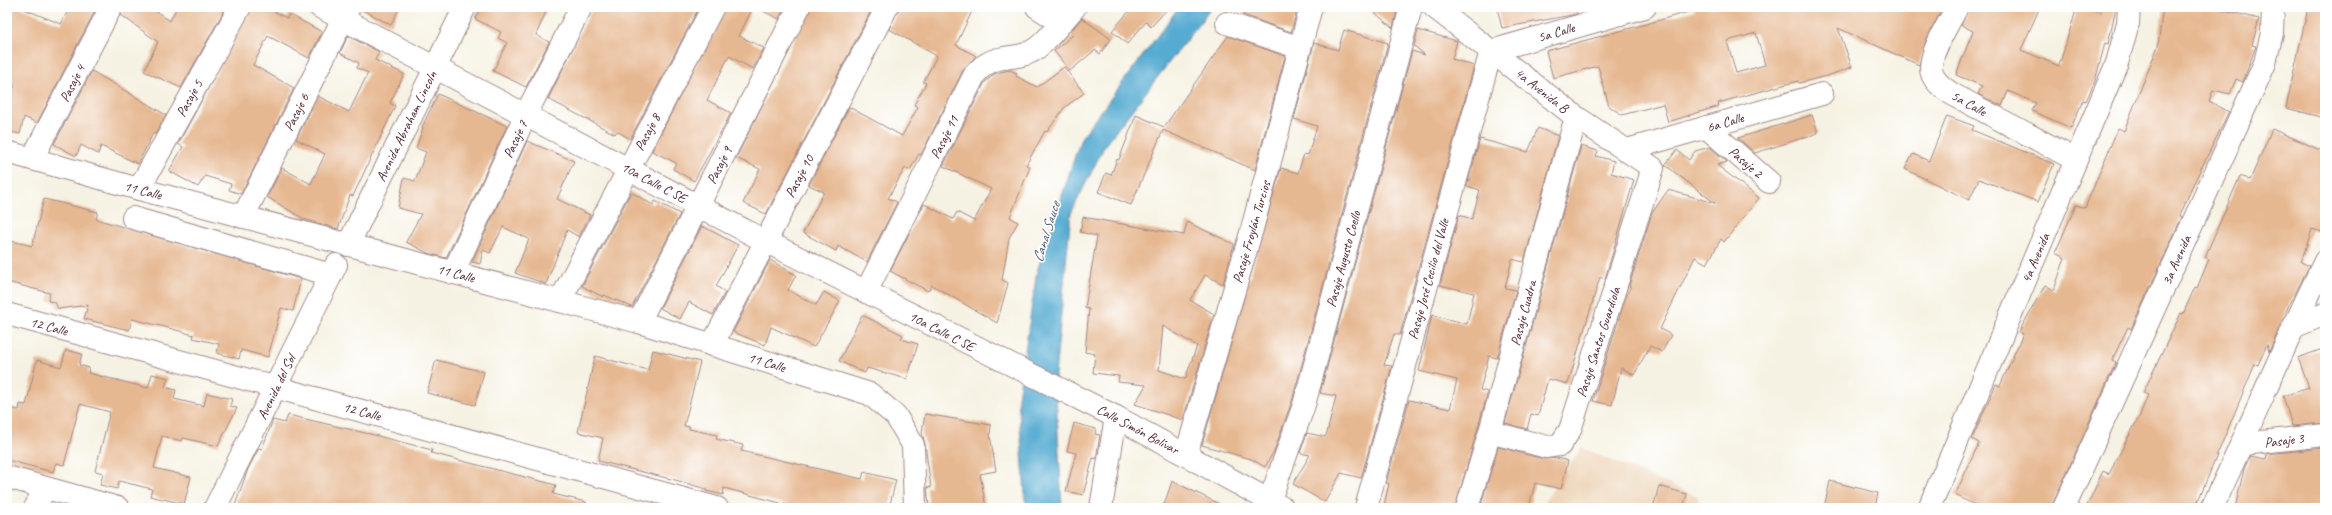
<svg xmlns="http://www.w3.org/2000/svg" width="2332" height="515" font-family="Caveat,sans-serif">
<rect width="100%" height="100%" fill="#fff"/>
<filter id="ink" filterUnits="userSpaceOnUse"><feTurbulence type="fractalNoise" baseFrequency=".025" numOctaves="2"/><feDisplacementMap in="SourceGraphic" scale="8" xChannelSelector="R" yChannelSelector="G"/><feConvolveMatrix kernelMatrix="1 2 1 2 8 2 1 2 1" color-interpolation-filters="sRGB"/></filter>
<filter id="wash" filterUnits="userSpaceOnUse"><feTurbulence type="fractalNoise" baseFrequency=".012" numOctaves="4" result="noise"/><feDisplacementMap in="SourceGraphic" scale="16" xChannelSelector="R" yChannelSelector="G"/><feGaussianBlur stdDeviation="0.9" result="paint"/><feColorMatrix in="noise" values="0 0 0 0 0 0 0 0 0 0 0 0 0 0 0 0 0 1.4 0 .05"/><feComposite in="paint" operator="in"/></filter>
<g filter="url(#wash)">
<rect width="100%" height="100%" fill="#f6f2e3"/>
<polygon fill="#eed7bb" points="1582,448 1699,497 1695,508 1540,508"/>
<polygon fill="#54abd1" stroke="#4f657e" points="1179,7 1212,7 1105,145 1071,213 1055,375 1062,508 1026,508 1018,398 1037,271 1081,138"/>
<g id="blocks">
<g fill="#e6b891" fill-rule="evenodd">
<polygon points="7,7 19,7 61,24 70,7 97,7 37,123 24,117 20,134 7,131 7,102 15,86 7,82"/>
<polygon points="123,7 150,7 170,21 177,7 226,7 181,88 144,71 158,42 121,15"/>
<polygon points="252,7 265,7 287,18 289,14 322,32 309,58 268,36 253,65 294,88 241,194 229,190 231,184 205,176 198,187 169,171 183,147 178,144"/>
<polygon points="361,7 400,7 391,25 361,9"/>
<polygon points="481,7 548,7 536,35 549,42 526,87 493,71 507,43 498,38 501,32 475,19"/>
<polygon points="593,7 699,7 630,139 617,131 615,134 548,99"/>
<polygon points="725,7 753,7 739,36 764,48 753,69 729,56 707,100 731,113 694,181 673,169 676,163 652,151"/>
<polygon points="755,7 785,7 779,19"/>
<polygon points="811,7 873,7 766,214 743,203 760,169 736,158"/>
<polygon points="899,7 974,7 956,45 976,56 964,68 921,155 919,154 910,170 905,168 888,198 897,202 867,262 838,246 836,251 803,233 824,192 809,185 849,107 902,136 918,107 914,105 926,83 923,82 937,56 889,29"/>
<polygon points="1129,7 1169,7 1151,27 1146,22 1127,44 1112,31 1131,9"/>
<polygon points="1248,7 1298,7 1291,32 1243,15"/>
<polygon points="1368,7 1398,7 1393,28 1392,27"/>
<polygon points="1497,7 1576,7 1577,14 1502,28"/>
<path d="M1694,7H1943L1926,40L1919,65L1838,28L1852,67L1827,76L1799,83L1798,81L1718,103L1719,106L1668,122L1663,104L1622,115L1609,106L1598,66L1553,78L1546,51L1653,22L1695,10ZM1756,33L1765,65L1736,73L1727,41Z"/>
<polygon points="1969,7 2040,7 2021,50 2059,66 2077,7 2101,12 2102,7 2116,7 2108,44 2105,43 2095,81 2086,101 2083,100 2071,128 2032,111 2036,103 2008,91 2002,106 1978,94 1982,86 1956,75 1973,31 1961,25"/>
<polygon points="2163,7 2213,7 2259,19 2252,45 2256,46 2243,82 2236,79 2230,94 2213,90 2209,101 2229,112 2192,187 2180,216 2182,217 2131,329 2128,327 2112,360 2116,362 2051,508 1981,508 1955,495 1979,443 1972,439 1996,384 2000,386 2023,334 2019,332 2045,285 2054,290 2065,258 2055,253 2076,205 2085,208 2118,128 2124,131 2158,46"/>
<polygon points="2308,7 2325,7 2325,118 2286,108"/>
<polygon points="1082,18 1111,39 1100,54 1095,50 1070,71 1054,51 1074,34 1071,31"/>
<polygon points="1344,30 1388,43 1292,401 1274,451 1265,467 1251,459 1202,445 1281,168 1298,173 1304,154 1308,155 1317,126 1294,119 1314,43 1338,50"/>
<polygon points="1418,30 1457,41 1452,59 1474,66 1400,335 1394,334 1384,365 1392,366 1361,478 1341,473 1325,502 1293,484 1310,455 1300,453 1307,433 1325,437 1327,433 1336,396 1320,393 1412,51 1425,55 1414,46"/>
<polygon points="348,36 379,52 375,60 404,74 390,103 395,106 353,196 350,195 338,229 304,219 267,197 282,168 311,184 325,154 296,139 318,96 349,112 368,73 357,68 359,63 340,53"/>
<polygon points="1228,36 1285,56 1255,170 1163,130 1131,205 1098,192 1106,173 1111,175 1117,159 1119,160 1136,115 1164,127"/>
<polygon points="1064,67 1084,93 1064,108 1047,132 1045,131 1026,165 1030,167 1010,217 1018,222 1009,238 1002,280 1008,283 997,323 932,285 928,291 890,271 924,204 953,219 957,212 974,221 991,189 943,166 985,82 996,73 1010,70 1017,73 1016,76 1037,87"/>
<polygon points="92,71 166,115 155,134 153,133 138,164 101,146 98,154 81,145 76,156 54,144"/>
<polygon points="438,94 507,126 446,258 428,253 406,242 421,214 398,208 404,178 415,181 426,152 416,148 423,128 422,127"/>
<polygon points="1812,115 1818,133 1755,153 1738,138"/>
<polygon points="1947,116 1974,126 1972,130 2054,164 2038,202 1979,179 1969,200 1905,169 1913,154 1929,161"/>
<polygon points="1538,128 1558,136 1524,262 1512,259 1505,288 1516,290 1497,358 1489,356 1480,390 1488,392 1455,508 1396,508 1384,505 1389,484 1386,483 1409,400 1450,409 1457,380 1419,371 1432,315 1467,324 1474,293 1440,285 1459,215 1472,219 1480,190 1467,186 1480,139 1528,152"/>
<polygon points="2272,129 2325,152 2325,233 2312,229 2301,262 2309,266 2292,300 2291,300 2269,352 2267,344 2258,365 2255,364 2195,508 2086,508 2103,471 2109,474 2140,415 2148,395 2143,393 2181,313 2183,314 2195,287 2197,288 2209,259 2205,257 2240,176 2250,180"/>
<polygon points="527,141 574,161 557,199 590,215 579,237 567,230 546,284 515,273 529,239 503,227 490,253 483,250 480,264 472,262"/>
<polygon points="1581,146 1598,151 1596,156 1614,161 1611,173 1634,180 1605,279 1600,277 1568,384 1548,379 1538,416 1531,414 1527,429 1505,423"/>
<polygon points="1710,147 1727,162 1717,165 1759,198 1724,242 1721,239 1707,264 1695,257 1660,329 1671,335 1662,352 1650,346 1634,375 1621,368 1612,405 1593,401 1625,299 1631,287 1629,286 1652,213 1668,190 1715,203 1665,165 1677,150 1689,160 1695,151"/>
<polygon points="631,192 653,205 655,201 680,214 632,307 604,295 603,297 582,286"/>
<polygon points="44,199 98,212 96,219 301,279 293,311 281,308 268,357 241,350 239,359 217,353 219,344 193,338 194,335 165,327 132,319 129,330 84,319 88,305 58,309 55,302 48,301 50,293 7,282 7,240 32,246"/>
<path d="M1083,217L1184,235L1187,222L1234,244L1223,284L1205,275L1190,300L1214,314L1183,420L1135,404L1146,385L1118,382L1119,376L1093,373L1095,354L1085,352L1089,309L1085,308L1097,236L1080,232ZM1163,326L1197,346L1185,379L1159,370Z"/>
<polygon points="702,226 738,245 716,286 725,292 713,315 689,302 680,319 660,308"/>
<polygon points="770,260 796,275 788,290 816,305 824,292 840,301 814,347 771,327 765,345 733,332"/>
<polygon points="862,315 903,335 901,339 918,344 907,379 867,368 865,373 839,361"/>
<polygon points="2325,348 2325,423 2292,426 2283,396 2309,388 2298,358"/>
<polygon points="66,350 82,354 79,365 89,368 88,373 148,388 152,374 168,378 165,387 176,390 174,399 204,406 207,393 232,399 230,406 237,408 218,446 183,438 182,441 162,436 154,468 191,477 184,504 150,496 152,489 119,481 117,489 100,485 103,473 95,471 110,412 80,404 64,465 56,463 53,472 7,460 7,407 19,410 20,404 26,405 37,360 61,367"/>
<polygon points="653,350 700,362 684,426 690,427 689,429 717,435 716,439 743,445 741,451 862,479 864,472 896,480 889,508 799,508 724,488 723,495 706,491 706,489 679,481 598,461 603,438 578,432 595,356 648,370"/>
<polygon points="436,360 484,372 475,405 427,393"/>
<polygon points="925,414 991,425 990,435 996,471 980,474 986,508 929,508 927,487 931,488 925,444 922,433"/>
<polygon points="288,415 374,435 432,450 431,453 556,485 553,494 586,502 585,508 234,508 248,469 259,448 262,449 273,420 285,423"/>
<polygon points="1074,423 1096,429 1095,434 1100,435 1096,459 1093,458 1083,495 1066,491 1076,453 1067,451"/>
<polygon points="1498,447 1544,459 1557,458 1568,461 1561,489 1535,483 1529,508 1480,508"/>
<polygon points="2325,448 2325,508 2235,508 2244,469 2250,456 2266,459 2267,454"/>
<polygon points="1172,481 1228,508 1163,508"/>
<polygon points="1830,481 1878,493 1875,508 1824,508"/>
<polygon points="1659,486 1687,494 1683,508 1653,508"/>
</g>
</g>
</g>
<g filter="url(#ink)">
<use href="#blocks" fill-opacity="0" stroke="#a08887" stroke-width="1"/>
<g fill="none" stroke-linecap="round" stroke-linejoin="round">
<defs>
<g id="minor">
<polyline points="320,7 765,241 1116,417 1283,508"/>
<polyline points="1037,7 1060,22"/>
<polyline points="1434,7 1576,117 1653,168 1570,430 1560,445 1547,447 1490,432"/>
<path d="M1957,7C1949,23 1931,50 1931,68C1931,80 1943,88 1952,94L2076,160"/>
<polyline points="1227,23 1300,48"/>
<polyline points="1706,127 1769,182"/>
<polyline points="1627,150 1822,94"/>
<polyline points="7,152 139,189 639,322 870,394 896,416 913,445 915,508"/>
<polyline points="32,159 111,7"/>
<polyline points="139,189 240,7"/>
<polyline points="243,217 349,7"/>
<polyline points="133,218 331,275"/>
<polyline points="348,245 465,7"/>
<polyline points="453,273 526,114 581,7"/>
<path d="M866,292L975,74C997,49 1015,64 1037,48C1049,39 1064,19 1075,7"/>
<polyline points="560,301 713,7"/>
<polyline points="7,314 717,508"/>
<polyline points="639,322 799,7"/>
<polyline points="2293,327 2325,314"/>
<polyline points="712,345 887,7"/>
<polyline points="2243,444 2325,435"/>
<polyline points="1186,455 1252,229 1311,7"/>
<polyline points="7,477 118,508"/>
<polyline points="35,508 45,488"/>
<polyline points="215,508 336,265"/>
<polyline points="1101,508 1116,417"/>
<polyline points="1267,508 1304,405 1411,7"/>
<polyline points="1366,508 1491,51 1645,7"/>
<polyline points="1467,508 1490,432 1576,117"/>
<polyline points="1929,508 2117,63 2128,23 2129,7"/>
<polyline points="2064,508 2265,63 2272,33 2273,7"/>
<path d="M2212,508C2251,426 2285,342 2325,261"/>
</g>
</defs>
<use href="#minor" stroke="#a08887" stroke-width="24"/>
<use href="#minor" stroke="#fff" stroke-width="22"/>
</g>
</g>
<g text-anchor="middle" stroke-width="3.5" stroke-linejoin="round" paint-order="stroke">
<g font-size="14" fill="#4a1f2b" stroke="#fff">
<text transform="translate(1556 32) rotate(-16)" y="5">5a Calle</text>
<text transform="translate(72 83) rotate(-63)" y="5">Pasaje 4</text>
<text transform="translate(1542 90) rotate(38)" y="5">4a Avenida B</text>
<text transform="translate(189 98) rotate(-61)" y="5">Pasaje 5</text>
<text transform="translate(1969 103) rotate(29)" y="5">5a Calle</text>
<text transform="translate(296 112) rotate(-63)" y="5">Pasaje 6</text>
<text transform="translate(1725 122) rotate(-16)" y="5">6a Calle</text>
<text transform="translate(406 126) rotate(-64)" y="5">Avenida Abraham Lincoln</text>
<text transform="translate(647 132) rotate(-62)" y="5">Pasaje 8</text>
<text transform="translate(944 137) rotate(-63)" y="5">Pasaje 11</text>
<text transform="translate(515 139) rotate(-65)" y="5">Pasaje 7</text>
<text transform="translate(1746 162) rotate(41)" y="5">Pasaje 2</text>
<text transform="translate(719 165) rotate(-63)" y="5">Pasaje 9</text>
<text transform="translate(799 176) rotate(-62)" y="5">Pasaje 10</text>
<text transform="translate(654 182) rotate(28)" y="5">10a Calle C SE</text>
<text transform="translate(143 190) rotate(15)" y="5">11 Calle</text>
<text transform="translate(1251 232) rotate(-74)" y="5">Pasaje Froylán Turcios</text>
<text transform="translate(2035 258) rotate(-67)" y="5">4a Avenida</text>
<text transform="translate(1343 259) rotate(-75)" y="5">Pasaje Augusto Coello</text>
<text transform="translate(2176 260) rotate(-66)" y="5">3a Avenida</text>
<text transform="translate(456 273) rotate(15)" y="5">11 Calle</text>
<text transform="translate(1428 279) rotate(-75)" y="5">Pasaje José Cecilio del Valle</text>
<text transform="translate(1523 313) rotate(-75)" y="5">Pasaje Cuadra</text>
<text transform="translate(49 326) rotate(15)" y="5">12 Calle</text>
<text transform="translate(942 331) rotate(27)" y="5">10a Calle C SE</text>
<text transform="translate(1598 342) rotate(-72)" y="5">Pasaje Santos Guardiola</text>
<text transform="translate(767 362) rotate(17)" y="5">11 Calle</text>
<text transform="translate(276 387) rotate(-64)" y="5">Avenida del Sol</text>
<text transform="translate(362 411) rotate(15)" y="5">12 Calle</text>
<text transform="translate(1138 429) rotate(28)" y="5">Calle Simón Bolívar</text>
<text transform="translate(2284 440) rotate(-7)" y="5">Pasaje 3</text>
</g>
<g font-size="15" font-style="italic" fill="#4e5e76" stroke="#fff">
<text transform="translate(1046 232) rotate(-73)" y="5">Canal Sauce</text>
</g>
</g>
<rect width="2332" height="515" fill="none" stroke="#fff" stroke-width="24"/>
</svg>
